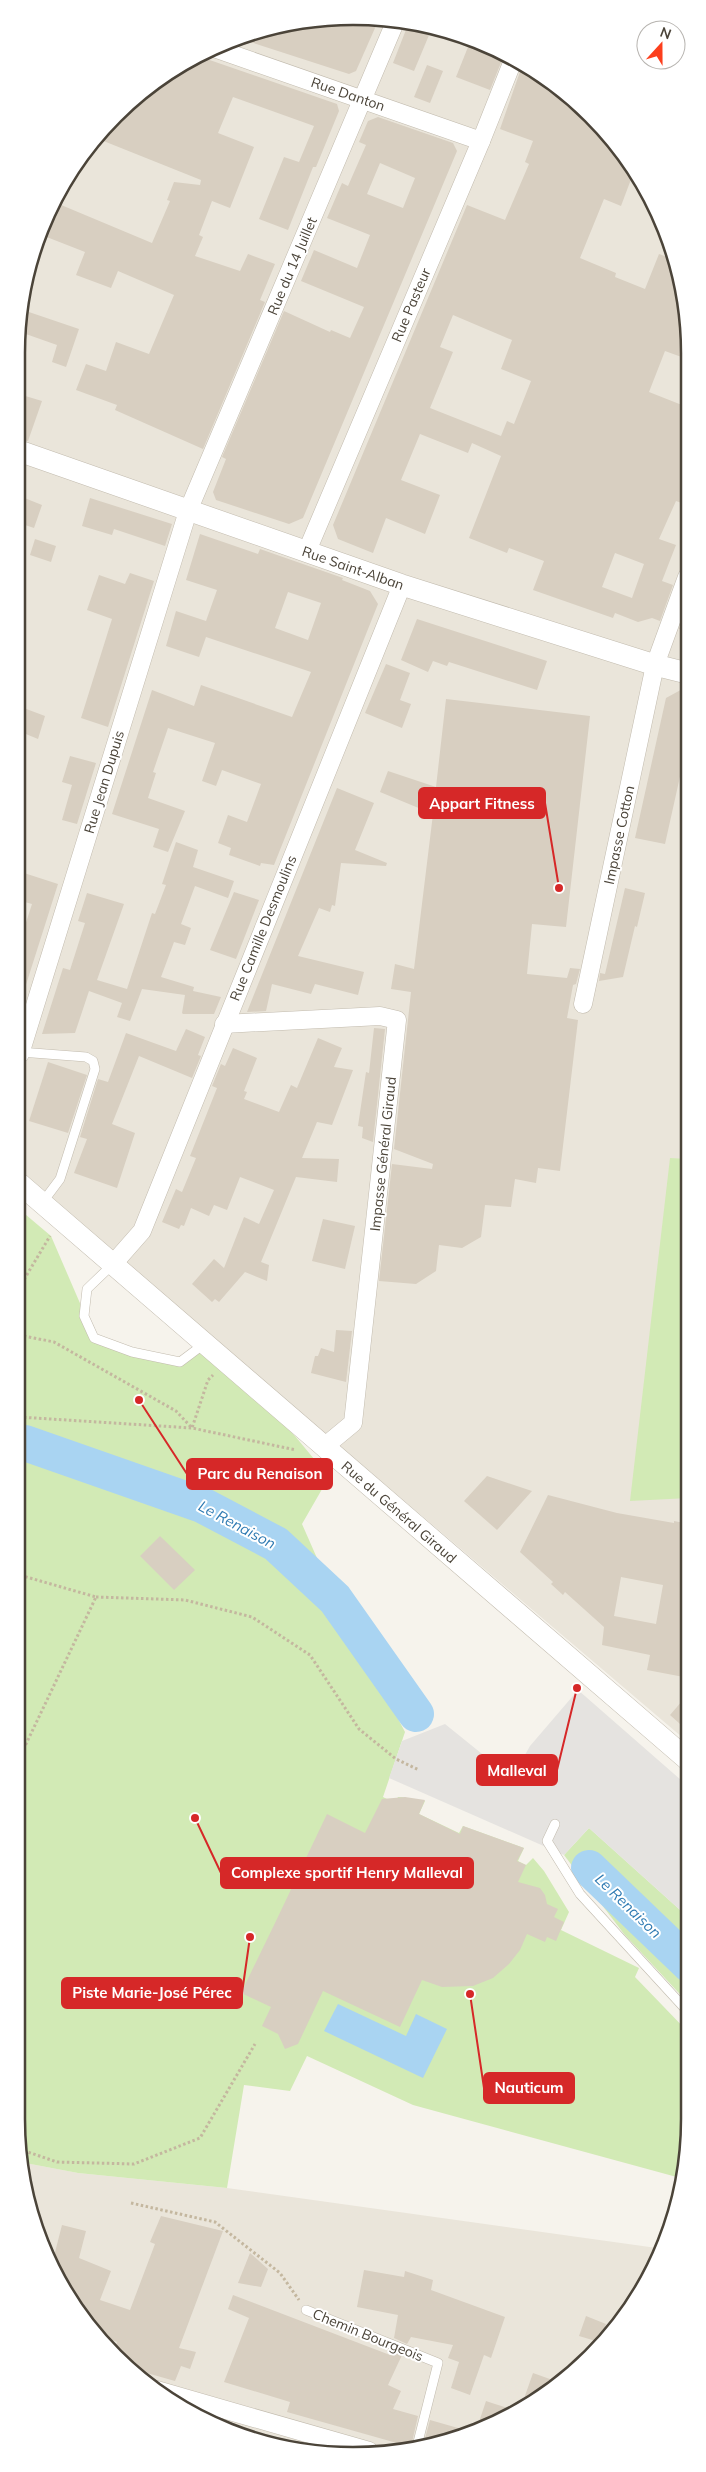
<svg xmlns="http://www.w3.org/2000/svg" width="706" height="2472" font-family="Mulish,sans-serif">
<rect width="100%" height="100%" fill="#f6f3ec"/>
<g fill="#eae5da">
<polygon points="353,16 418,23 521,61 606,131 664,224 687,309 689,1743 361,1464 20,1191 23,288 42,224 73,166 115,115 166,73 224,42 287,23"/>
<polygon points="20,2162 78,2173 227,2188 664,2249 633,2306 558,2386 502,2421 440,2444 331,2455 266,2444 204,2421 148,2386 100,2341 42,2248 23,2184"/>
</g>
<g fill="#d2eab5">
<polygon points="670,1158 688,1159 689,1498 630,1501"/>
<polygon points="19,1209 51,1236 95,1338 178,1365 205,1344 295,1436 329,1477 302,1524 335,1599 405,1732 383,1797 395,1803 398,1797 401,1797 425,1801 419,1814 459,1833 463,1826 524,1848 518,1861 526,1865 533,1858 544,1871 569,1912 561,1930 639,1968 635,1977 690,2034 690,2119 684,2179 413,2105 307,2056 290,2091 244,2085 227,2188 78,2173 20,2162 16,2119"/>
<polygon points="589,1828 689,1918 690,2005 624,1934 564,1855"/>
</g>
<polygon fill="#e5e3e0" points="578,1690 689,1787 689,1918 589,1828 564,1855 389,1778 402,1741 445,1724 512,1778 530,1746"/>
<polygon fill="#a9d4f2" points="338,2004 406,2036 416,2014 447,2029 423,2078 324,2031"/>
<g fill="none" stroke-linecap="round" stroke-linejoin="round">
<g stroke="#a9d4f2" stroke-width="36">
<polyline points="19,1444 25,1443 202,1505 276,1544 335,1599 416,1714"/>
<polyline points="589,1868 690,1965"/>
</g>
</g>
<g fill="#d8cfc1" fill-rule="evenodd">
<polygon points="353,16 379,19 356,71 349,74 238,38 287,23"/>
<polygon points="409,22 432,28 414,71 393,63"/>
<polygon points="470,42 504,55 490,90 456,77"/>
<polygon points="198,56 337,104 339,111 316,167 313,167 288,230 259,219 284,157 299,162 314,126 233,97 218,133 254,147 230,208 212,201 199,235 203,237 195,256 240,271 248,254 275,264 260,300 265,302 203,449 115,410 117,405 76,390 86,364 106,371 116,342 149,354 174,295 118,271 111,288 76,275 85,252 39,234 54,202 152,243 170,201 167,200 174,182 200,185 201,180 96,138 115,115 166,73"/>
<path d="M523,63L606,131L633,174L621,206L604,199L580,258L616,273L615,277L645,289L659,254L673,259L687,309V359L665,351L649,392L687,407V505L676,501L659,539L676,545L662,581L673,585L660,621L652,618L638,622L615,613L613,618L533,590L544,561L509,548L507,553L469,538L501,456L472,443L468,453L420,434L401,480L440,495L425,534L386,518L373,553L338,539L333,525L467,205L505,220L529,164L525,162L533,141L500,129ZM453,315L512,340L501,369L531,381L514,424L507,421L501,436L430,408L453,352L440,347ZM615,553L644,564L632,598L602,587Z"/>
<polygon points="427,65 443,71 430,103 414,97"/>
<path d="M378,117L453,143L457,151L303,518L289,524L216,500L213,492L226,459L222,457L284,311L330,332L331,330L350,338L364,307L301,281L314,250L357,268L370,235L327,218L342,183L348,186L366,145L359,142L368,121ZM380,163L415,178L403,208L367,194Z"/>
<polygon points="23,310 79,329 66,367 52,362 57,345 23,333"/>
<polygon points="22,395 42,401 28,441 22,440"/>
<polygon points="22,497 42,505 34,528 22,524"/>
<polygon points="90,498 172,524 165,546 114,529 112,535 82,526"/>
<path d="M200,534L258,554L260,549L343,578L342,580L370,591L378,604L274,865L261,863L260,866L229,855L231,848L218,843L228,815L247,822L261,784L222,770L216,786L202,781L215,743L168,728L153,772L156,773L148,798L185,811L168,852L153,847L159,829L112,814L152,690L194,706L201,685L292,717L311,672L206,637L199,657L166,646L176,611L206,621L217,590L186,580ZM288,592L321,603L308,640L275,628Z"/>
<polygon points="35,539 56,546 51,562 30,555"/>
<polygon points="130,573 154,581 108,727 81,718 112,619 87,610 99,575 125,584"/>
<polygon points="687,607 687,632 679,629"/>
<polygon points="417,619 547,661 537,690 449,662 447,666 433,661 428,672 401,660"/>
<polygon points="386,664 410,673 400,700 411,704 402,728 365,713"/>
<polygon points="688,686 688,773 681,772 665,844 635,838 666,698"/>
<polygon points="446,699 590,716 566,927 532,924 527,974 567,978 570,968 580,969 576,984 573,985 567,1018 578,1020 560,1171 538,1168 536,1183 515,1179 511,1207 485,1205 481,1237 462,1248 439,1245 436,1271 416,1284 379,1281 392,1164 432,1169 433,1164 394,1149 411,992 391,989 395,964 414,969 433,814 380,792 388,771 436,787"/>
<polygon points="21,707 45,716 38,739 21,732"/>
<polygon points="70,756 96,763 77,824 62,820 72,785 62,782"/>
<polygon points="337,788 374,803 355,850 387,863 386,866 341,863 335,906 332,905 330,912 319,908 298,956 364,972 358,995 315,984 311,994 272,984 266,1011 247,1012"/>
<polygon points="176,842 198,850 193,867 234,881 228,898 195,886 181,924 191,928 185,945 174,942 161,977 194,987 193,991 221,997 214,1014 183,1014 182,1013 185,995 142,989 130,1021 117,1017 122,1003 89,991 75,1033 42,1034 63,968 70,970 85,923 78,921 87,893 124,904 97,980 127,989 152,913 155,914 166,885 162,884"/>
<polygon points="21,872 58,884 24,991 20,990 20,941 32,904 21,901"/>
<polygon points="625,888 645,893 637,927 635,926 623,977 599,981 600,973 605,974"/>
<polygon points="234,892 259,900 236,959 210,950"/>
<polygon points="374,1028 385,1029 373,1142 362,1138 363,1127 358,1126 366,1072 369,1073"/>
<polygon points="186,1029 205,1037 198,1055 201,1056 192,1078 139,1056 112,1124 135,1133 117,1188 74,1173 87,1139 80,1137 98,1079 108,1082 126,1033 176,1051"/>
<polygon points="318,1038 342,1048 334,1067 353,1070 332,1125 317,1122 302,1158 339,1159 337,1182 296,1177 261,1262 269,1265 267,1281 245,1272 219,1302 215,1299 212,1302 192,1284 214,1259 224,1268 244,1217 259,1224 274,1190 240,1177 227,1210 214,1205 209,1216 191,1208 184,1226 181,1225 179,1229 162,1222 176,1189 182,1192 196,1158 190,1156 217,1088 212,1086 221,1064 225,1066 233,1048 257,1058 244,1091 247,1092 244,1099 279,1112 291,1085 297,1088"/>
<polygon points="48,1062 87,1075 68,1133 29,1121"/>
<polygon points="323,1219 355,1226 345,1269 312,1261"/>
<polygon points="336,1330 352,1331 346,1382 311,1373 315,1356 318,1356 321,1348 334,1352"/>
<polygon points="487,1476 532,1491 497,1530 464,1501"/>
<path d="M548,1495L617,1513L674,1523V1521L689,1524V1678L647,1670L650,1655L602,1645L604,1627L565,1592L563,1595L551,1584L553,1582L520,1552ZM621,1577L663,1585L656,1624L614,1616Z"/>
<polygon points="160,1536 195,1570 174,1590 140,1556"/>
<polygon points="689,1693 689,1732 670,1715"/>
<polygon points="405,1797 425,1800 419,1814 460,1834 463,1826 524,1848 517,1861 526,1865 518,1882 540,1888 545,1895 547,1904 558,1909 554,1917 564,1922 556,1941 547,1937 545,1942 527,1934 520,1950 509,1964 493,1978 473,1986 442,1987 422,1980 400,2027 323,1991 298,2044 285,2049 278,2034 262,2026 271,2007 241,1993 275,1923 327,1814 365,1833 382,1799"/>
<polygon points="161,2216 223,2231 179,2348 196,2352 190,2369 181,2366 175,2381 129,2368 113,2353 117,2342 96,2334 94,2331 97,2324 87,2320 52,2264 62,2225 86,2231 79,2258 111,2271 100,2300 130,2310 155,2244 150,2242"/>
<polygon points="250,2253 268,2269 261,2287 238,2283"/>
<polygon points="364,2270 404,2277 405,2271 433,2280 431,2290 505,2317 491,2358 484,2355 470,2395 451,2388 459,2362 448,2358 453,2345 411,2337 407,2344 394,2338 398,2315 357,2307"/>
<polygon points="233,2295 390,2355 391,2351 402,2355 388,2385 401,2391 393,2409 418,2416 411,2447 287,2412 290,2402 224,2382 249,2318 228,2309"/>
<polygon points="586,2316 606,2324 599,2342 579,2336"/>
<polygon points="533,2373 561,2383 520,2410"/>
<polygon points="486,2401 495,2404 517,2411 502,2421 476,2431"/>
<polygon points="430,2420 472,2432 440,2444 423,2446"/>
</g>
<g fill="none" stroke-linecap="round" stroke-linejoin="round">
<defs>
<g id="service">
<polyline points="20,1052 86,1057 93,1061 95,1069 60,1179 42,1203"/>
<polyline points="113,1264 87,1289 84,1316 94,1338 132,1352 180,1362 204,1344"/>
<polyline points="555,1824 547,1841 580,1894 690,2014"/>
<polyline points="306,2310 438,2363 417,2446"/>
</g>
<g id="minor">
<polyline points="214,48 481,141"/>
<polyline points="307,551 481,141 514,58"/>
<polyline points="583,1004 655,665 687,577"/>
<polyline points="224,1024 380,1016 397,1020 353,1423 324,1447"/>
<polyline points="20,1054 188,511 396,20"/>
<polyline points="113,1264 142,1231 402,585"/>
<polyline points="153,2389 369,2451"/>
</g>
<g id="tertiary">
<polyline points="22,452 402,585 655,665 687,673"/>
<polyline points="20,1184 689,1761"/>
</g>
</defs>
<use href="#service" stroke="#c2bbae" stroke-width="10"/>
<use href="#minor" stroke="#c2bbae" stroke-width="19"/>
<use href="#tertiary" stroke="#c2bbae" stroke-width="22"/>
<g stroke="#c4b79f" stroke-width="3" stroke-dasharray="2.5 2.5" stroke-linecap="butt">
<polyline points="19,1288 50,1236"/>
<polyline points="19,1335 54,1342 176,1411 192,1428 208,1380 213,1375"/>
<polyline points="19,1417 192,1428 296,1450"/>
<polyline points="18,1585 23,1576 18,1574"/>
<polyline points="96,1597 185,1600 252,1617 310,1655 359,1729 396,1759 419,1770"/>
<polyline points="17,1763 96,1597 23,1576"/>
<polyline points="19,2149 57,2162 134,2164 200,2138 255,2044"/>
<polyline points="131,2203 215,2222 280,2273 299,2300"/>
</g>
<use href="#service" stroke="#fff" stroke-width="9"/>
<use href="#minor" stroke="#fff" stroke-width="18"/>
<use href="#tertiary" stroke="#fff" stroke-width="21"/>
</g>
<g text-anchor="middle" stroke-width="4" stroke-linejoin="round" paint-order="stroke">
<g font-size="14" fill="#4b4439" stroke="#fff">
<text transform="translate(348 94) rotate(19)" y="5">Rue Danton</text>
<text transform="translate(292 266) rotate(-67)" y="5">Rue du 14 Juillet</text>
<text transform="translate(411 305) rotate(-67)" y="5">Rue Pasteur</text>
<text transform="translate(353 568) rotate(19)" y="5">Rue Saint-Alban</text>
<text transform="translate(104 782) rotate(-73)" y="5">Rue Jean Dupuis</text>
<text transform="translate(619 835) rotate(-78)" y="5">Impasse Cotton</text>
<text transform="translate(263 928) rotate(-68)" y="5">Rue Camille Desmoulins</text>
<text transform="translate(383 1154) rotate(-84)" y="5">Impasse Général Giraud</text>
<text transform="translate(399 1512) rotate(41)" y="5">Rue du Général Giraud</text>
<text transform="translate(368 2335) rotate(22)" y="5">Chemin Bourgeois</text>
</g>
<g font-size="15" font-style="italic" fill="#2e7ab2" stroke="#fff">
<text transform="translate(237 1525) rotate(28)" y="5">Le Renaison</text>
<text transform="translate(628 1906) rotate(44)" y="5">Le Renaison</text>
</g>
</g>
<path d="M0 0H706V2472H0ZM353 25H353A328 328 0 0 1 681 353V2119A328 328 0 0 1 353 2447H353A328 328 0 0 1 25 2119V353A328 328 0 0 1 353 25Z" fill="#fff" fill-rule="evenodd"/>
<path fill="none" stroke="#4b4439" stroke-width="2.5" d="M353 25H353A328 328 0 0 1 681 353V2119A328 328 0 0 1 353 2447H353A328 328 0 0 1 25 2119V353A328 328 0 0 1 353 25Z"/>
<path fill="none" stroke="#d62828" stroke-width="2" d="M559 888L545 803M139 1400L187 1474M577 1688L557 1770M195 1818L221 1873M250 1937L242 1993M470 1994L484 2088"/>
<g fill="#d62828" stroke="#fff" stroke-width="2">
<circle cx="559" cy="888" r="5"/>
<circle cx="139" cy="1400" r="5"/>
<circle cx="577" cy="1688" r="5"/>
<circle cx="195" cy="1818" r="5"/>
<circle cx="250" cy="1937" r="5"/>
<circle cx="470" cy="1994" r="5"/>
</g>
<g fill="#d62828" stroke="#d62828" stroke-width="2">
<rect x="419" y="788" width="126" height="30" rx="5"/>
<rect x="187" y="1459" width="145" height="30" rx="5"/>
<rect x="477" y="1755" width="80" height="30" rx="5"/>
<rect x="221" y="1858" width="252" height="30" rx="5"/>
<rect x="62" y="1978" width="180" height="30" rx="5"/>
<rect x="484" y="2073" width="90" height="30" rx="5"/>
</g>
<g font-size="15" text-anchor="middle" font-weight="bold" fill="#fff">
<text x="482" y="809">Appart Fitness</text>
<text x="260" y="1479">Parc du Renaison</text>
<text x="517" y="1776">Malleval</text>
<text x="347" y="1878">Complexe sportif Henry Malleval</text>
<text x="152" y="1998">Piste Marie-José Pérec</text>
<text x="529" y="2093">Nauticum</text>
</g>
<g transform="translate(661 45) rotate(21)"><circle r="24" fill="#ffffff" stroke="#b7b4b0"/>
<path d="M0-4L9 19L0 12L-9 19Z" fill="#fc3f1d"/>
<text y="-8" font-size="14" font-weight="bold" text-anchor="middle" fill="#4b4439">N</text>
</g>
</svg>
